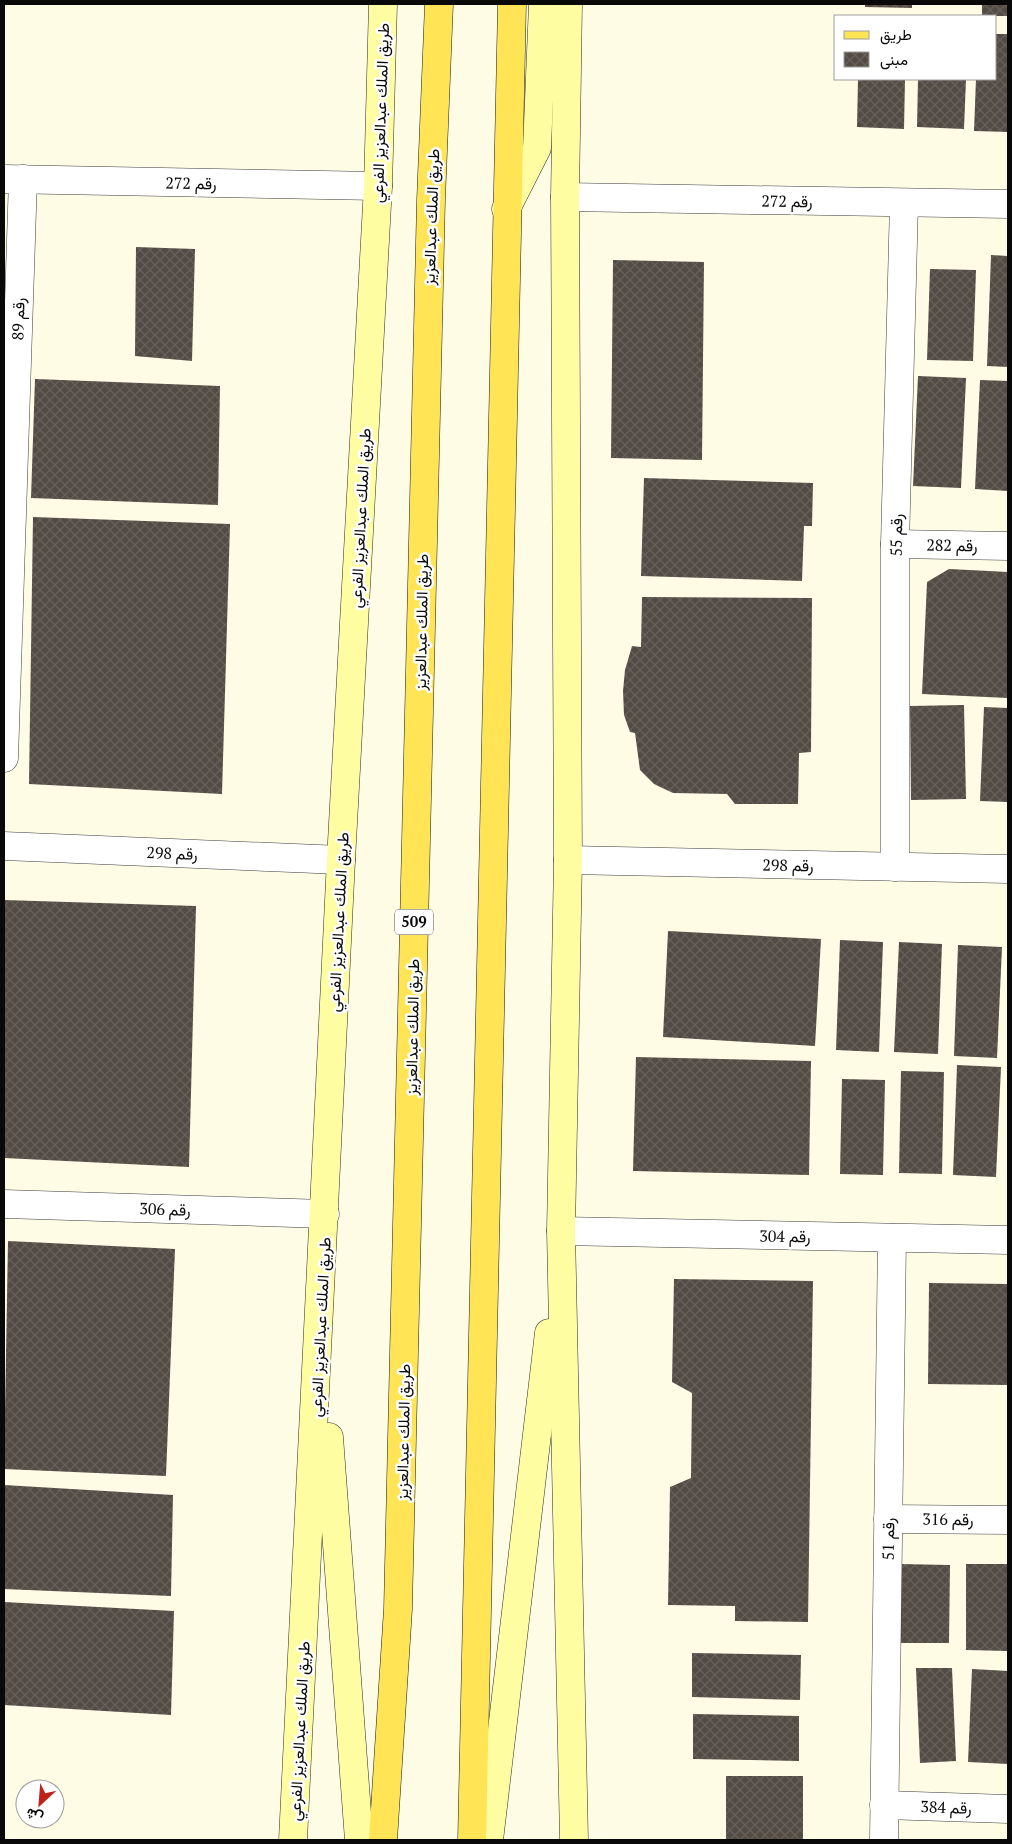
<svg xmlns="http://www.w3.org/2000/svg" width="1012" height="1844" font-family="'PT Serif',Vazirmatn,serif">
<defs>
<pattern id="building-cross-hatch" width="8" height="8" patternUnits="userSpaceOnUse" patternTransform="scale(1.25)"><rect width="8" height="8" fill="#534c45"/><path d="M0 0l8 8M0 8l8-8" fill="none" stroke="#67615b"/></pattern>
</defs>
<rect width="100%" height="100%" fill="#fffce6"/>
<g fill="url(#building-cross-hatch)">
<polygon points="865,4 912,4 912,8 865,7"/>
<rect x="982" y="4" width="26" height="12"/>
<polygon points="996,34 1008,34 1008,132 974,131 976,79 996,79"/>
<polygon points="858,79 905,79 904,129 857,127"/>
<polygon points="918,79 966,79 964,129 917,127"/>
<polygon points="136,247 195,249 192,361 135,356"/>
<polygon points="991,255 1008,256 1008,367 987,366"/>
<polygon points="613,260 704,262 702,460 611,458"/>
<polygon points="930,269 976,270 973,361 927,360"/>
<polygon points="918,376 966,378 961,488 913,486"/>
<polygon points="35,379 220,386 218,505 31,498"/>
<polygon points="980,380 1008,381 1008,491 975,489"/>
<polygon points="644,478 813,483 812,526 804,526 802,581 641,576"/>
<polygon points="33,517 230,524 222,794 29,784"/>
<polygon points="949,569 1008,572 1008,698 922,694 927,582"/>
<polygon points="642,597 812,598 811,752 799,753 798,804 735,804 727,794 673,793 654,784 640,770 635,733 630,732 624,715 623,691 625,670 632,646 641,647"/>
<polygon points="964,705 966,799 911,800 910,706"/>
<polygon points="984,707 1008,708 1008,802 980,801"/>
<polygon points="4,900 196,906 189,1167 4,1158"/>
<polygon points="668,931 821,939 815,1046 663,1037"/>
<polygon points="840,940 883,942 879,1052 836,1050"/>
<polygon points="899,942 942,944 938,1054 894,1052"/>
<polygon points="958,945 1002,947 997,1058 954,1056"/>
<polygon points="636,1057 811,1061 809,1175 633,1171"/>
<polygon points="957,1065 1001,1067 996,1177 953,1175"/>
<polygon points="901,1071 944,1072 942,1174 899,1173"/>
<polygon points="842,1079 885,1080 883,1175 840,1174"/>
<polygon points="8,1241 175,1249 166,1476 4,1469"/>
<polygon points="674,1279 813,1281 808,1622 735,1621 735,1606 668,1605 670,1487 691,1478 692,1393 672,1382"/>
<polygon points="929,1283 1008,1284 1008,1385 928,1384"/>
<polygon points="4,1485 173,1495 171,1596 4,1589"/>
<polygon points="899,1564 950,1565 949,1643 899,1643"/>
<polygon points="966,1564 1008,1564 1008,1651 966,1650"/>
<polygon points="4,1602 174,1611 171,1715 4,1705"/>
<polygon points="692,1653 801,1655 800,1700 692,1697"/>
<polygon points="916,1668 952,1668 956,1761 920,1763"/>
<polygon points="972,1669 1008,1671 1008,1764 968,1762"/>
<polygon points="693,1714 799,1716 799,1761 693,1759"/>
<rect x="726" y="1776" width="77" height="64"/>
</g>
<g fill="none" stroke-linecap="round" stroke-linejoin="round">
<defs>
<g id="street">
<polyline points="4,179 378,186"/>
<polyline points="565,197 1008,204"/>
<polyline points="895,544 1008,546"/>
<polyline points="4,758 23,179"/>
<polyline points="4,846 341,860"/>
<polyline points="568,860 1008,869"/>
<polyline points="895,867 895,544 904,203"/>
<polyline points="4,1204 325,1214"/>
<polyline points="561,1231 1008,1240"/>
<polyline points="888,1519 1008,1520"/>
<polyline points="884,1805 1008,1809"/>
<polyline points="884,1840 892,1238"/>
</g>
<g id="secondary">
<polyline points="568,4 565,197 568,860 561,1231 574,1840"/>
<polyline points="506,209 537,148 543,4"/>
<polyline points="329,1437 359,1840"/>
<polyline points="293,1840 341,860 378,186 383,4"/>
<polyline points="489,1840 549,1333"/>
</g>
<g id="primary">
<polyline points="383,1840 398,1609 431,200 439,4"/>
<polyline points="472,1840 512,4"/>
</g>
</defs>
<use href="#street" stroke="#3c3c3c" stroke-width="29"/>
<use href="#secondary" stroke="#2b2b2b" stroke-width="29"/>
<use href="#primary" stroke="#1a1a1a" stroke-width="29"/>
<use href="#street" stroke="#fff" stroke-width="28"/>
<use href="#secondary" stroke="#fffda1" stroke-width="28"/>
<use href="#primary" stroke="#ffe556" stroke-width="28"/>
</g>
<g text-anchor="middle" stroke-width="5" stroke-linejoin="round" paint-order="stroke">
<rect fill="#fff" stroke="#535353" stroke-width="1" x="395" y="909.5" width="38" height="25" rx="4"/>
<g font-size="15" font-weight="bold" fill="#090909">
<text x="414" y="927">509</text>
</g>
<g font-size="16" fill="#090909" stroke="#fff">
<text transform="translate(380 113) rotate(-88)" y="6">طريق الملك عبدالعزيز الفرعي</text>
<text transform="translate(191 183) rotate(1)" y="6">رقم 272</text>
<text transform="translate(787 201) rotate(1)" y="6">رقم 272</text>
<text transform="translate(431 217) rotate(-88)" y="6">طريق الملك عبدالعزيز</text>
<text transform="translate(18 319) rotate(-88)" y="6">رقم 89</text>
<text transform="translate(360 518) rotate(-87)" y="6">طريق الملك عبدالعزيز الفرعي</text>
<text transform="translate(896 535) rotate(-89)" y="6">رقم 55</text>
<text transform="translate(952 545) rotate(1)" y="6">رقم 282</text>
<text transform="translate(421 622) rotate(-89)" y="6">طريق الملك عبدالعزيز</text>
<text transform="translate(172 853) rotate(2)" y="6">رقم 298</text>
<text transform="translate(788 865) rotate(1)" y="6">رقم 298</text>
<text transform="translate(338 922) rotate(-87)" y="6">طريق الملك عبدالعزيز الفرعي</text>
<text transform="translate(412 1027) rotate(-89)" y="6">طريق الملك عبدالعزيز</text>
<text transform="translate(165 1209) rotate(2)" y="6">رقم 306</text>
<text transform="translate(785 1236) rotate(1)" y="6">رقم 304</text>
<text transform="translate(320 1327) rotate(-87)" y="6">طريق الملك عبدالعزيز الفرعي</text>
<text transform="translate(403 1432) rotate(-89)" y="6">طريق الملك عبدالعزيز</text>
<text transform="translate(948 1519) rotate(1)" y="6">رقم 316</text>
<text transform="translate(888 1539) rotate(-89)" y="6">رقم 51</text>
<text transform="translate(299 1731) rotate(-87)" y="6">طريق الملك عبدالعزيز الفرعي</text>
<text transform="translate(946 1807) rotate(2)" y="6">رقم 384</text>
</g>
</g>
<rect width="1012" height="1844" fill="none" stroke="#090909" stroke-width="10"/>
<rect x="834" y="15" width="162" height="65" fill="#ffffff" stroke="#9d9d9d"/>
<rect x="844" y="31" width="25" height="8" fill="#ffe556" stroke="#9d9d9d"/>
<text x="880" y="40" font-size="15" fill="#090909">طريق</text>
<rect x="844" y="52" width="25" height="15" fill="url(#building-cross-hatch)" stroke="#9d9d9d"/>
<text x="880" y="65" font-size="15" fill="#090909">مبنى</text>
<g transform="translate(40 1804) rotate(206)"><circle r="24" fill="#ffffff" stroke="#9d9d9d"/>
<path d="M0-4L9 19L0 12L-9 19Z" fill="#c0221b"/>
<text y="-8" font-size="14" font-weight="bold" text-anchor="middle" fill="#090909">ش</text>
</g>
</svg>
